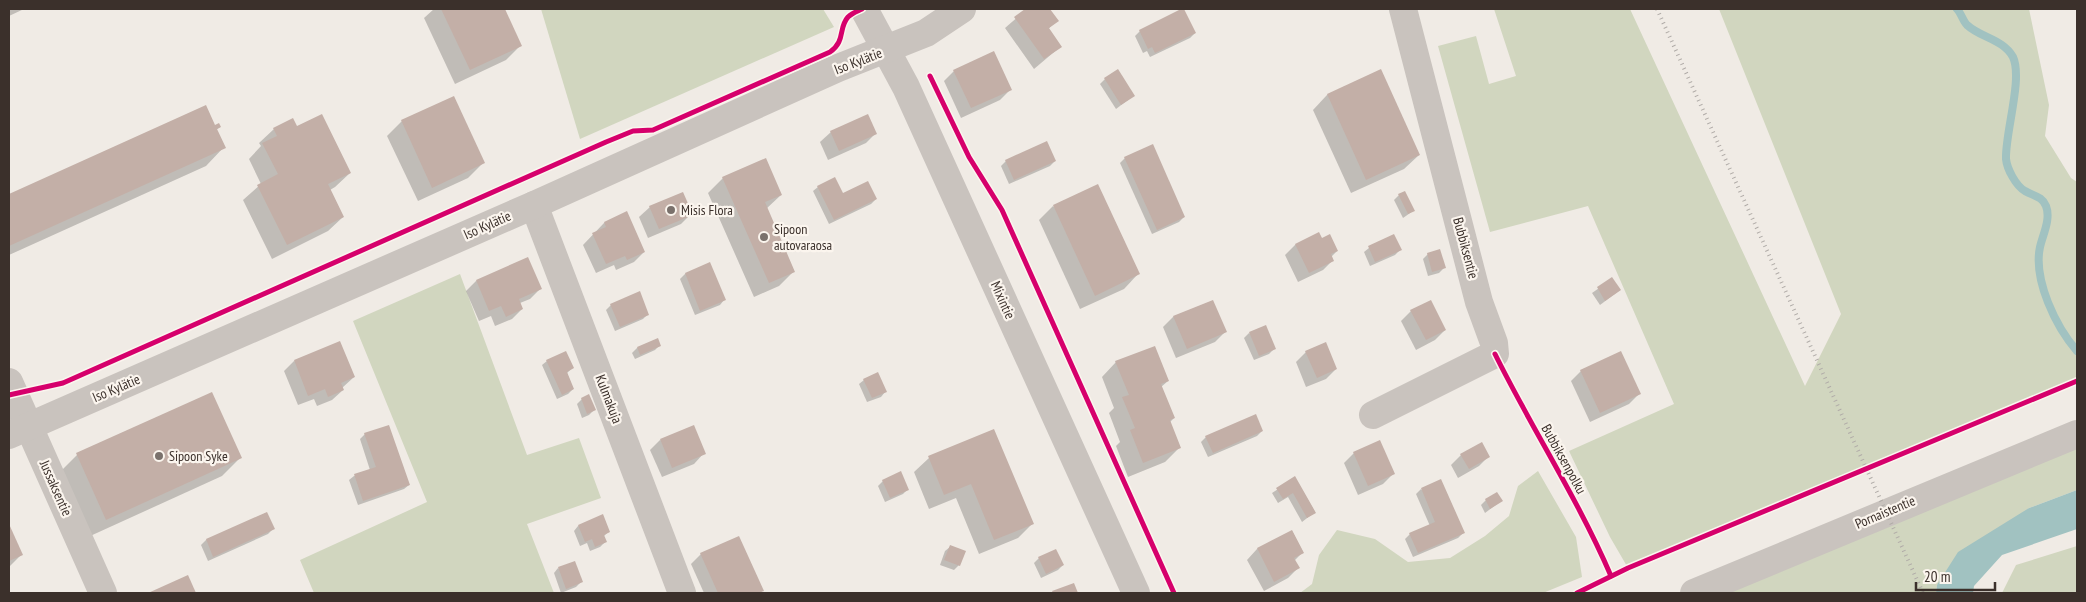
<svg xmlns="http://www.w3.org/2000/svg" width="2086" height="602" font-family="'PT Sans Narrow',sans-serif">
<rect width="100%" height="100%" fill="#f0ebe5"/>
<g fill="#d1d6bf">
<polygon points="541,9 823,9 834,27 580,139"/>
<polygon points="1494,9 1630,9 1805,386 1841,314 1719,9 2029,9 2049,105 2045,136 2071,178 2077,182 2077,381 1628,568 1610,537 1569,451 1674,404 1588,206 1490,232 1438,46 1476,36 1489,84 1516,76"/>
<polygon points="460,274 527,455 579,438 601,498 527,524 554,593 314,593 300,560 427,502 353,321"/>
<polygon points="2077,434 2077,490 2029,508 1937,585 1936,593 1694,593"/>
<polygon points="1538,471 1576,537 1582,577 1543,593 1300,593 1312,584 1319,555 1337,530 1375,539 1408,562 1450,558 1485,536 1509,516 1518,486"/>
<polygon points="2077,546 2077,593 2002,593 2016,565"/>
</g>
<polygon fill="#a1c2c1" points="2077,490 2077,529 2002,555 1974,586 1973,593 1936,593 1937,585 1958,552 2029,508"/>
<g fill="#0003">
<polygon points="9,9 24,9 9,16"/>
<polygon points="434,9 503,9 520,46 506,60 455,84 424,18"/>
<polygon points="1027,9 1049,9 1057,21 1048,29 1060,47 1034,69 1005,28"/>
<polygon points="1140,31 1195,33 1190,38 1150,57 1147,51 1143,53 1135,36"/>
<polygon points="954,71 1010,90 1000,100 961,118 944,81"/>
<polygon points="1380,71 1419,155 1404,169 1351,193 1313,110 1327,95"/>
<polygon points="1105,79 1133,96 1116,109 1100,84"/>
<polygon points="206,107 214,126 220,127 216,130 224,147 206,166 9,255 9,196"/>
<polygon points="402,121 483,163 468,178 418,201 387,136"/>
<polygon points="297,128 350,173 335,187 330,190 343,217 328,231 272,259 243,200 261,184 249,159 261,146 259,143 274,129"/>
<polygon points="831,132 876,133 866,143 828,160 820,142"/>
<polygon points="1125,158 1184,217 1179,222 1152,234 1120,163"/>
<polygon points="1006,161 1055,161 1050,166 1009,184 1001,166"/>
<polygon points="723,178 781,195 766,209 794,271 779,286 754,297 708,193"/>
<polygon points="818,187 843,194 876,199 871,204 829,224 813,191"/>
<polygon points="1399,195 1413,211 1403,218 1394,200"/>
<polygon points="1053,206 1138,274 1124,289 1080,309 1039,220"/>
<polygon points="650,207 691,214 681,224 648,238 639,217"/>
<polygon points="626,213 644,252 634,262 616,270 614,265 596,273 583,245 604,223"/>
<polygon points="1319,234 1322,240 1337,251 1331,257 1333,260 1323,270 1298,282 1285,255 1295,245"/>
<polygon points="1394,236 1400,250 1395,255 1370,266 1364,252 1369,248"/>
<polygon points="1428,254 1444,268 1439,273 1428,276 1423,259"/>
<polygon points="709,264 724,300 720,305 695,315 680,279 685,274"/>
<polygon points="1612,279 1620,290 1600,305 1592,293"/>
<polygon points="476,281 540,289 530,299 520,303 522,309 512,319 495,326 491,316 479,321 466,291"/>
<polygon points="1212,301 1225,332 1215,342 1176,358 1163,327 1173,317"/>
<polygon points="611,305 648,314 643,319 615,331 606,310"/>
<polygon points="1411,311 1445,330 1435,340 1416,350 1401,321"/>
<polygon points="1249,333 1274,349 1269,354 1254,360 1244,338"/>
<polygon points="660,345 655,350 635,359 632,353 637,348"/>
<polygon points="1306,352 1336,369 1326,379 1306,387 1296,362"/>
<polygon points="294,361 354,377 342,388 343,390 332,400 317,406 314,399 298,405 284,371"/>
<polygon points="547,361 572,368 567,373 573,389 568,394 557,399 542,365"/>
<polygon points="1116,362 1168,381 1161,387 1174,418 1169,423 1179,448 1165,462 1128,477 1116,446 1120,442 1109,413 1114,408 1102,377"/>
<polygon points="1581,371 1639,394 1629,404 1590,422 1571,381"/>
<polygon points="864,380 885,392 881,397 867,402 859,384"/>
<polygon points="582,399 594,410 589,415 582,418 577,404"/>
<polygon points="994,431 1032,524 1018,538 979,554 956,498 929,509 914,472 929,458"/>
<polygon points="1262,431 1257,436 1208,457 1201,442 1206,437"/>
<polygon points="365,434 409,485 404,489 358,505 349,480 354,476 370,470 360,439"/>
<polygon points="660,440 704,453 694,464 662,477 650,450"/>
<polygon points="1354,453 1393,474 1383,484 1358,495 1344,463"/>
<polygon points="77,455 240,458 222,476 88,537 59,473"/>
<polygon points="1461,455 1489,456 1479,466 1458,478 1451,465"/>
<polygon points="1295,478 1315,512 1302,522 1288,497 1278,503 1272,493"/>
<polygon points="883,481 908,489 903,494 885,502 878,486"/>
<polygon points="1421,489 1463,533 1458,538 1413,557 1405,539 1410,534 1430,526 1416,494"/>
<polygon points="1486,500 1501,501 1485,513 1481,505"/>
<polygon points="266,513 273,529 268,534 208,561 201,545 206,540"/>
<polygon points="578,526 609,531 603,537 605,542 600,547 590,551 587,543 580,546 574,531"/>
<polygon points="9,527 21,555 9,567"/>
<polygon points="1292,531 1303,552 1294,561 1298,568 1288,578 1264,591 1247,560 1257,549"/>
<polygon points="950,547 959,565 954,570 940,565 945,551"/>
<polygon points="701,554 762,591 760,593 704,593 691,564"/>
<polygon points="1039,558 1063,565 1058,570 1041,578 1034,563"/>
<polygon points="558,568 581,582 576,587 561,593 554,573"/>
</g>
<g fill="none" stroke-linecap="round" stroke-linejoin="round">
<path stroke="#a1c2c1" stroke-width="8" d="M1957,9C1961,13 1963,21 1967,25C1981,38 2003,39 2013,57C2023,79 2005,133 2006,159C2007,169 2016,186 2025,191C2033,196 2042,196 2046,206C2051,219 2043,234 2040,247C2033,280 2056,327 2077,351"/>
</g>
<g fill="#c3afa7">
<polygon points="441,9 505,9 522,46 470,70"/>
<polygon points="1025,9 1050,9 1059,21 1049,28 1062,47 1044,59 1014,17"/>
<polygon points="1181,9 1184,9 1196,33 1155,53 1152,47 1148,49 1139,30"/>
<polygon points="994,51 1012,90 971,108 953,70"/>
<polygon points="1118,69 1135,96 1121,105 1104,78"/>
<polygon points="1381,69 1420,155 1366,180 1327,94"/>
<polygon points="454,96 485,163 432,188 401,120"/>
<polygon points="206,105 215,125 219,123 221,127 217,129 226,148 9,246 9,194"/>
<polygon points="322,114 351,173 328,184 344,217 287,245 257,185 278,174 262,143 277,136 273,128 293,118 297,126"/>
<polygon points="868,114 877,134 839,151 830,131"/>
<polygon points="1047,141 1056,161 1014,180 1005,160"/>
<polygon points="1153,144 1185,217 1157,230 1124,157"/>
<polygon points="766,158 782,195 765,202 795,272 769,283 722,177"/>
<polygon points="835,177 843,193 868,181 877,199 834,220 817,186"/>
<polygon points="1098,184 1140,274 1095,296 1053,205"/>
<polygon points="1405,191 1415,211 1408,214 1398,194"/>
<polygon points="683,192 693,215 659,229 649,206"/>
<polygon points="627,211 645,252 627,260 625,256 606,264 592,233 606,227 604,222"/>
<polygon points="1319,232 1322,238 1330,234 1338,251 1331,254 1334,261 1309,273 1295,244"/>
<polygon points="1394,234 1402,250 1375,262 1368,246"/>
<polygon points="1440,249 1446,268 1432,272 1427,253"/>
<polygon points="528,257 542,289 519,299 523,309 506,317 501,306 489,311 476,280"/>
<polygon points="710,262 726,300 700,311 685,273"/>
<polygon points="1612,277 1621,290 1605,301 1597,287"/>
<polygon points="640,291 649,315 620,327 610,304"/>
<polygon points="1213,300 1227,332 1187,349 1173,316"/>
<polygon points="1431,300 1446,330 1426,340 1410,310"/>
<polygon points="1266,325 1276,349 1259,356 1249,332"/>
<polygon points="658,338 661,346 640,355 637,347"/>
<polygon points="340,341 355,377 341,383 344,390 328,397 325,389 308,396 294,360"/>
<polygon points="1326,342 1337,369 1317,378 1305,351"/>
<polygon points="1155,346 1169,381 1161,384 1175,418 1170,420 1181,448 1143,463 1130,430 1135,428 1122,397 1129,395 1115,361"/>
<polygon points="566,351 574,368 567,372 574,389 562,395 546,360"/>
<polygon points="1621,351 1641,394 1600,413 1580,370"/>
<polygon points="878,372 887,392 872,398 863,379"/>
<polygon points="212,392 242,458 106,520 76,453"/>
<polygon points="589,394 596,410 587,414 581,398"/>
<polygon points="1256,414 1263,431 1213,453 1205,436"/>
<polygon points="389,425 410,485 363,501 354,474 376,467 364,433"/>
<polygon points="694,425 706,454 672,468 660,439"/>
<polygon points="994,429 1034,524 994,540 971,484 944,495 928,456"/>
<polygon points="1380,440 1395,474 1368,486 1353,452"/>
<polygon points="1482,442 1490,457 1469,469 1460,454"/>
<polygon points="901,471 909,490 890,498 882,480"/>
<polygon points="1295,476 1316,513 1307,518 1293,493 1283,499 1276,488"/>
<polygon points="1441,479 1465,533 1418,553 1409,533 1435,522 1421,488"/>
<polygon points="1497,492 1503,501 1490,509 1485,499"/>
<polygon points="267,512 275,529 213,557 206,539"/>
<polygon points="603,514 610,532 604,535 607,542 595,547 592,539 585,542 578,525"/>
<polygon points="9,524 23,555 9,561"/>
<polygon points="1292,530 1304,553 1294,558 1300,568 1274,582 1257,548"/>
<polygon points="739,536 764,591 758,593 718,593 700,553"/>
<polygon points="950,545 966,551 960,566 944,560"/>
<polygon points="1056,549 1064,565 1046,574 1038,557"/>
<polygon points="575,561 583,582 566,589 558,567"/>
<polygon points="188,575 196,593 148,593"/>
<polygon points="1074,583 1078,593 1053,593 1052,591"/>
</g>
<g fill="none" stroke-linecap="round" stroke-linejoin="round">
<g stroke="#c9c3be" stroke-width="28">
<polyline points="864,9 906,87 1136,593"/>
<polyline points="534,205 682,593"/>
<polyline points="9,382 103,593"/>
<polyline points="1373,415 1495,354 1494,343 1479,302 1403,9"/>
<polyline points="9,435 534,205 838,68 926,33 962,9"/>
</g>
<polyline stroke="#c9c3be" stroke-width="28" points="1694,593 2077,434"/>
<polyline stroke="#b1aca8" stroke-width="4" stroke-dasharray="1 4" stroke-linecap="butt" points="1657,9 1923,593"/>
<defs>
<g id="cycleway">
<polyline points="930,76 969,157 1002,210 1174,593"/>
<path d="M1495,354C1532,429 1578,499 1611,576"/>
<path d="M9,395L63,383L606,142L633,131L653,130L830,52C846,41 838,28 848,17C852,13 858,11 862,9"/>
<polyline points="1577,593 1628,568 2077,381"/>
</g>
</defs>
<use href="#cycleway" stroke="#fbf5ee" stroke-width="8"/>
<use href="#cycleway" stroke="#d6006c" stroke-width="5"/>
</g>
<g fill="#7a716c" stroke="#fbf5ee" stroke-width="2">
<circle cx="671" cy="210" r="5"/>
<circle cx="764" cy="237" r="5"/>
<circle cx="159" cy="456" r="5"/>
</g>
<g text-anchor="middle" stroke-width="4.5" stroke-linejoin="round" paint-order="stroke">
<g font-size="14" fill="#3b302b" stroke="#fbf5ee">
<text transform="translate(858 61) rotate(-21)" y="5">Iso Kylätie</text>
<text transform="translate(487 225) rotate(-24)" y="5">Iso Kylätie</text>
<text transform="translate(1466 248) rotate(75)" y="5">Bubbiksentie</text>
<text transform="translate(1003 300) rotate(66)" y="5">Mixintie</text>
<text transform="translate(116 388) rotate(-23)" y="5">Iso Kylätie</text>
<text transform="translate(609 399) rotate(69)" y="5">Kulmakuja</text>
<text transform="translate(1564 459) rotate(61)" y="5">Bubbiksenpolku</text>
<text transform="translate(56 488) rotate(66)" y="5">Jussaksentie</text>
<text transform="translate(1885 512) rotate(-23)" y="5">Pornaistentie</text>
</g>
<g font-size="14" fill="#3b302b" stroke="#fbf5ee" text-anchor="start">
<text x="681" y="215">Misis Flora</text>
<text x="774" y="234">Sipoon<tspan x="774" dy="16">autovaraosa</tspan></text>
<text x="169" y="461">Sipoon Syke</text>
</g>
</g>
<rect width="2086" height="602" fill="none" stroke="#3b302b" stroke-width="20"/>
<path d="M1916 582v8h79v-8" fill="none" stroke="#3b302b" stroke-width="2.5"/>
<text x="1924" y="582" font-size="15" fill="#3b302b" stroke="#fbf5ee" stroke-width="4" paint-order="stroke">20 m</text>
</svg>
